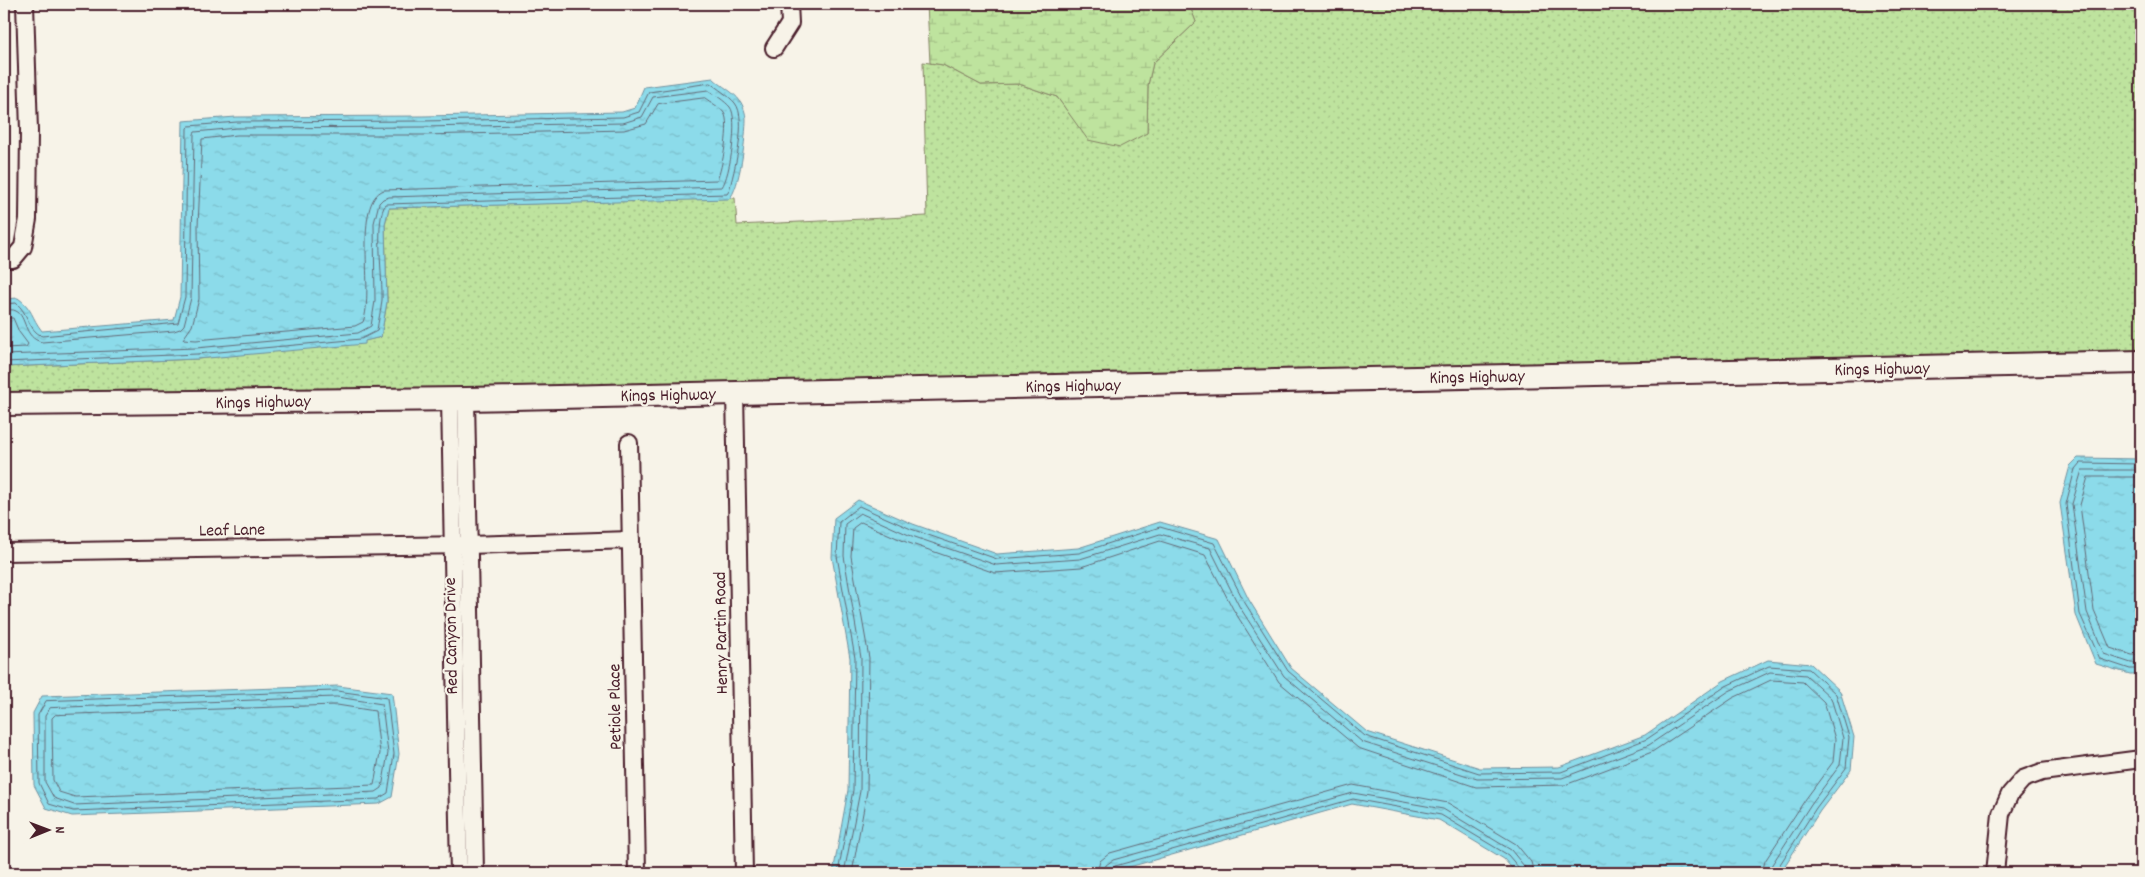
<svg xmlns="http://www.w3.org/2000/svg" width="2145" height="877" font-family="Dekko,sans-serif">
<defs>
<pattern id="grass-dots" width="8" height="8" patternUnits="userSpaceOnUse" patternTransform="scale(1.25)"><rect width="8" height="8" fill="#bee39e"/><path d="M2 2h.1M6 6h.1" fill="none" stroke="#a5c288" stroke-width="1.8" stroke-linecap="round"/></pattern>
<pattern id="wetland-marsh" width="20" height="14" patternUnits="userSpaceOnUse" patternTransform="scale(1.25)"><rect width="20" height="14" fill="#bee39e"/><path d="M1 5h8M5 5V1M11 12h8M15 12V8" fill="none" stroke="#a5c288"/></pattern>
<pattern id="water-ripples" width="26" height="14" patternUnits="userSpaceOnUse" patternTransform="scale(1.25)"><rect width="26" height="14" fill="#8cdbea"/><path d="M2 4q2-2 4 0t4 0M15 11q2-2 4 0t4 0" fill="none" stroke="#7abcc9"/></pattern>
</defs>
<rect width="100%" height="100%" fill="#f7f3e8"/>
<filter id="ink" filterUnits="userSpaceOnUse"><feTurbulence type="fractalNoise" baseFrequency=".02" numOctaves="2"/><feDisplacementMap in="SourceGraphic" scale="10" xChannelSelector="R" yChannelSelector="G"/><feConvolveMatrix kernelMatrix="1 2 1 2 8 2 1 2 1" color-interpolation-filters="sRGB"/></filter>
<g filter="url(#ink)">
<polygon fill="url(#grass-dots)" stroke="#848164" points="1189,4 2141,4 2141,354 735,383 4,395 4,367 197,359 364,341 381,337 387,302 385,224 389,208 735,198 737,225 927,216 923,62 943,65 981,85 1019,84 1057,97 1071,116 1147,133 1148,85 1153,63 1196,22"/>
<polygon fill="url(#wetland-marsh)" stroke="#848164" points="927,4 1189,4 1196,22 1153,63 1148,85 1147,133 1120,147 1088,140 1057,97 1019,84 981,85 943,65 930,63"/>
<g fill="url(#water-ripples)" stroke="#72909e">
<path d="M713,78C721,86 734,92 740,101C743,105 746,114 746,119C746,135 740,189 729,199L389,208L385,224L387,302L381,337L365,341V344L197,359L4,367V299L18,298C33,309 31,317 42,331L174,320L180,297L183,121L236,117L423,116L622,112L635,108L644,87Z"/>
<polygon points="2078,458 2141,459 2141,674 2130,674 2096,664 2076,615 2060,503 2070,466"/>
<polygon points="858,500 913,524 997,554 1078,548 1160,522 1219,539 1249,600 1291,668 1367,732 1480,768 1559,767 1645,735 1723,681 1768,660 1811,664 1840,691 1854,737 1851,770 1820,811 1780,873 1516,873 1504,859 1439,820 1352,804 1108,873 833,873 848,790 850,658 832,557 834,518"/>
<polygon points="338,686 392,693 399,754 392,797 379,804 72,816 46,808 34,785 33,713 42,696"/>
</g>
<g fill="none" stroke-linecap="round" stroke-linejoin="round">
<g stroke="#646a77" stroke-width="1">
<path d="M705,98C710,102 720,107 724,113C731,122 722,170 717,180L384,190C352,202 375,292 363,322L355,326L196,340L183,339L192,326L199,299L198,226L202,139L237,135H423L624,130L646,124L658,104Z"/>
<path d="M4,304L16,303C28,312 28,330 42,336L178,323L185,297L187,128L189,126L237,122L423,121L623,117L639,112L649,92L710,83C717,88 729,96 735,103C748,119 734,172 729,191L727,194L386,204C374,218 383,279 382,300C381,311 378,321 377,331L361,339L197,354L4,362"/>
<path d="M4,310C8,310 13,309 16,311C27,316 23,338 42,342L174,331L180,329L184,325L191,298L194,134L195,132L237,128L423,127L623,123L642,117L653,97L708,90C714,94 725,101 730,107C739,118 730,176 722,187L389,197L383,199L379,203L374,223L375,301L371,326L358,333L196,348L4,355"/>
<polyline points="4,318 13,318 19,332 28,344 26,347 4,348"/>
<polyline points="2141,464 2080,463 2075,469 2066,504 2080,614 2100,659 2130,669 2141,669"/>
<polyline points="2141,470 2082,470 2072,504 2087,612 2104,654 2131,663 2141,663"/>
<polyline points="2141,477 2088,477 2080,505 2094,610 2110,648 2132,655 2141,655"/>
<polygon points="337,691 387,698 394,754 388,793 378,799 73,811 49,804 39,783 38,715 46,701"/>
<polygon points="337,697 382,704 388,753 382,788 376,792 74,805 54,798 45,782 45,716 50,708"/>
<polygon points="337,705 375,711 380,753 374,785 75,797 59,792 53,780 52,718 55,715"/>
<polyline points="838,873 853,790 855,658 837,556 839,522 859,506 911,529 997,559 1079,553 1160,527 1214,543 1245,603 1288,671 1365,736 1479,773 1561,772 1647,739 1726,686 1769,666 1809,669 1836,694 1849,737 1846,768 1816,808 1777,869 1776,873"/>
<polyline points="844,873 860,791 861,658 844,556 845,524 860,513 909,535 996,565 1080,559 1160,534 1210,548 1239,606 1284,676 1362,742 1477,779 1562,778 1649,745 1729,691 1770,672 1806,675 1831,698 1843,738 1840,765 1811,804 1771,866 1770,873"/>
<polyline points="852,873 867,791 869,658 851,556 853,528 861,522 906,542 995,573 1081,567 1160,541 1205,555 1233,609 1279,682 1358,748 1476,787 1565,785 1652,752 1733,698 1771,680 1803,682 1824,702 1835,739 1833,762 1805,800 1765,861 1762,873"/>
<polyline points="1097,873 1100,861 1110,853 1353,785 1448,803 1516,844 1531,862 1534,873"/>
<polyline points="1104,873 1106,865 1113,860 1353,793 1443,809 1511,850 1524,866 1526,873"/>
<polyline points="1111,873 1112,869 1115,866 1353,799 1441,815 1508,855 1519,868 1520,873"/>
</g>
<defs>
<g id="street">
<polyline points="774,48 790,23 789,4"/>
<polyline points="4,259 13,259 23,247 28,219 29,131 25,4"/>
<polyline points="735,392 744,873"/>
<polyline points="450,399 459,873"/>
<polyline points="466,399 475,873"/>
<polyline points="629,443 637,873"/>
<polyline points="4,552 468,545 631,540"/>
<polyline points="1995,873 2001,814 2010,794 2023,779 2042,772 2141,759"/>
</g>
<polyline id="secondary" points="4,404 466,399 2141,362"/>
</defs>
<use href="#street" stroke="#4a1f2b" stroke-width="20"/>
<use href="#secondary" stroke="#4a1f2b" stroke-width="26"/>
<use href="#street" stroke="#f7f3e8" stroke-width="16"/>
<use href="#secondary" stroke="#f7f3e8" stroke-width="22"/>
</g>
</g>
<g text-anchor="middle" stroke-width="4.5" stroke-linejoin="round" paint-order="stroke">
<g font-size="18" fill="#4a1f2b" stroke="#f7f3e8">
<text transform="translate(1882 368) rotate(-1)" y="6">Kings Highway</text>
<text transform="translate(1477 376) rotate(-1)" y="6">Kings Highway</text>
<text transform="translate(1073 385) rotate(-1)" y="6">Kings Highway</text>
<text transform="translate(668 394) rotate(-1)" y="6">Kings Highway</text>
<text transform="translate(263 401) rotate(-1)" y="6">Kings Highway</text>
<text transform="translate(232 529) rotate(-1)" y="6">Leaf Lane</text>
<text transform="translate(720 633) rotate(-91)" y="6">Henry Partin Road</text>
<text transform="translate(450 636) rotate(-91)" y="6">Red Canyon Drive</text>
<text transform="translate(614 707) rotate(-91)" y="6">Petiole Place</text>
</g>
</g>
<rect width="2145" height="877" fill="none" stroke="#f7f3e8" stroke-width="20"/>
<rect x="10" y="10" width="2125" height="857" fill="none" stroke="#4a1f2b" stroke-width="2" filter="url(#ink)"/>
<g transform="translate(48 830) rotate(89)" stroke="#f7f3e8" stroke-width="4" paint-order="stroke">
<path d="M0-4L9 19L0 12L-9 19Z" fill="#4a1f2b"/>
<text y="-8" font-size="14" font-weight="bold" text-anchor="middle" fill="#4a1f2b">N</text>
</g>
</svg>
